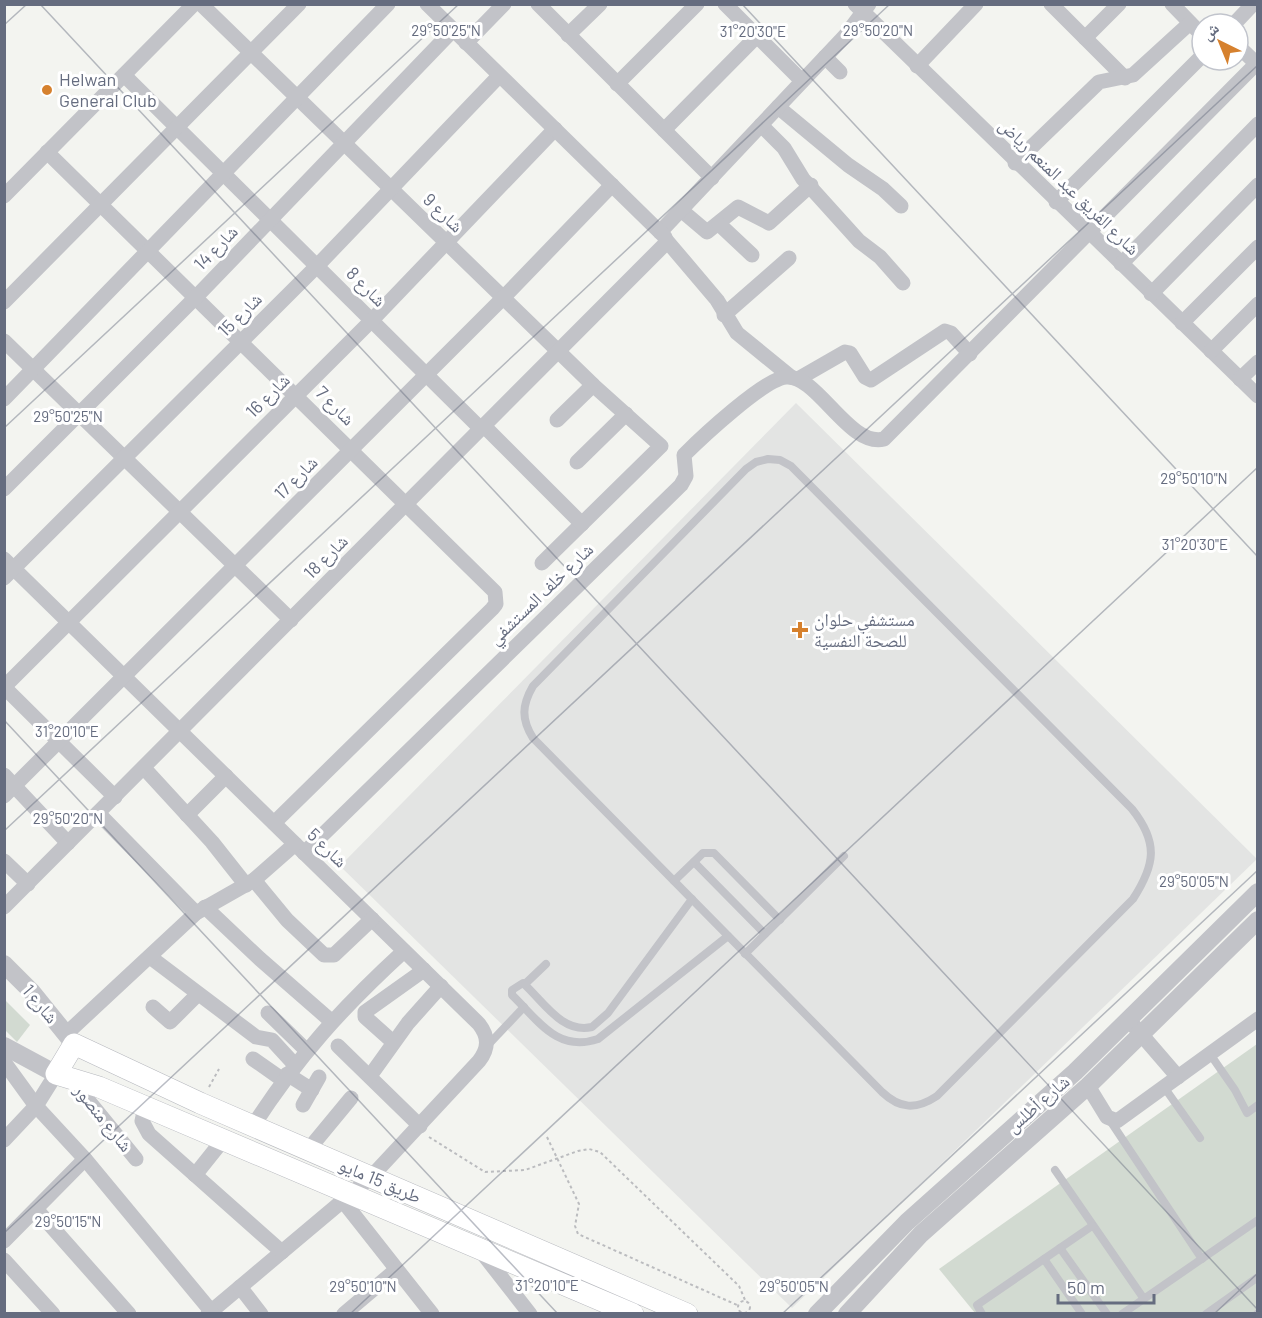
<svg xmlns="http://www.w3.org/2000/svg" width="1262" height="1318" font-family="Barlow,'Noto Naskh Arabic',sans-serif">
<rect width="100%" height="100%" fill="#f3f4f0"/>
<polygon fill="#e3e4e3" points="796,403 1257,859 792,1308 340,866"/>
<g fill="#d2dad1">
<polygon points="4,999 30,1025 17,1042 5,1030"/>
<polygon points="1257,1044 1257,1313 975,1313 939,1269"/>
</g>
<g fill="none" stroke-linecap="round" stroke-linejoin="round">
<defs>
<polyline id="secondary" points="633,1314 99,1087 56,1074 74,1044 200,1103 687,1314"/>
</defs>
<use href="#secondary" stroke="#b6b8be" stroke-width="22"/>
<g stroke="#bbbcbf" stroke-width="2" stroke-dasharray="3 3" stroke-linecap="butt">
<polyline points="209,1087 219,1069"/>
<polyline points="429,1137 485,1172 525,1170 578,1151 589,1149 600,1152 739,1286 745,1300"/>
<polyline points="547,1137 579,1204 575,1226 578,1234 737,1305"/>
<circle cx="744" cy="1307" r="6"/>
</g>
<g stroke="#c2c3c8" stroke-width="8">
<path d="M768,459L780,460L791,466L1132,809C1159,843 1155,865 1133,899L937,1096C916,1110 900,1109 882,1092L533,738C521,719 522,705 533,686L746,469L756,462Z"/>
<polyline points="694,862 765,934"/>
<polyline points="674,881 703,853 714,853 780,920"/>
<path d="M692,899L608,1013L592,1027C562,1034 543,1001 523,983L512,990V995C538,1020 557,1053 598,1039L728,936"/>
<polyline points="745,954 844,856"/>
<polyline points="525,984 546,964"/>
<polyline points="488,1045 524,1007"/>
<polyline points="1210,1054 1235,1090 1247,1113 1258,1105"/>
<polyline points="1164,1087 1200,1138"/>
<polyline points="1111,1122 1202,1259"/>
<polyline points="1055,1170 1144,1299"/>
<polyline points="1060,1248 1107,1314"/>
<polyline points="1044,1259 1082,1314"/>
<polyline points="982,1314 977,1305 1092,1226"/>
<polyline points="1122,1314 1258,1220"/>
<polyline points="1206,1314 1258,1277"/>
<polyline points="1257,1314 1258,1313"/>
</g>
<g stroke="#c2c3c8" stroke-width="15">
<polyline points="201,4 593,385 661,446 542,563"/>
<polyline points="538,4 712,178"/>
<polyline points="725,4 802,81"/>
<polyline points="855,4 1258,396"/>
<polyline points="1051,4 1125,78"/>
<polyline points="1172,4 1202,35"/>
<polyline points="1234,24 1253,4"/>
<polyline points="568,35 600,4"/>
<polyline points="1085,38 1119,4"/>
<polyline points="466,43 504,4"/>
<polyline points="1238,46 1258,65"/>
<polyline points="825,57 840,72"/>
<polyline points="917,66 976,4"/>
<polyline points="124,75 477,425 487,429 582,524"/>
<polyline points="617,84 697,4"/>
<polyline points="778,107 848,165 883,189 901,206"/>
<polyline points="761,125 784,148 803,179 859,241 880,257 903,283"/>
<polyline points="664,130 757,36"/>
<polyline points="47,152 495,592 496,604 492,609 274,823"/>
<polyline points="1015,163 1099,82 1133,75 1190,23"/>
<polyline points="4,196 194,4"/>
<polyline points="1056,202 1202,56"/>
<polyline points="681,210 707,232 738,207 769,223 811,185"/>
<polyline points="719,224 752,255"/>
<polyline points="660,232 845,36 869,4"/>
<polyline points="667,241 717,300 737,333 791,377"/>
<polyline points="1121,264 1258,124"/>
<polyline points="1151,294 1258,185"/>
<polyline points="4,302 299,4"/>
<polyline points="724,315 789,258"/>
<polyline points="1182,323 1258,247"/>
<polyline points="4,341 291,620"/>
<polyline points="1211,351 1258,304"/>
<polyline points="798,379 845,352 850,353 865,377 871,380 945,331 951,333 970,354"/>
<polyline points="1240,379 1258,362"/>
<polyline points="4,399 388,4"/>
<polyline points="557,420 593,385"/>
<polyline points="577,462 626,414"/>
<polyline points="4,489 196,297 453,30"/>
<path d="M4,559L479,1024C489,1037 489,1048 479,1061L371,1177L208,1314"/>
<polyline points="4,578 317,266 499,76"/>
<polyline points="4,687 372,320 555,129"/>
<polyline points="4,687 115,797"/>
<polyline points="144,768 212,842 246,885"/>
<polyline points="4,775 68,843"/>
<polyline points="4,796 503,298 612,185"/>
<polyline points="98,813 196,913"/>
<polyline points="187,815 226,776"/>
<path d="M304,853L681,485L686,476L684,455C701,438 764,379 786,377C817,374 849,448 884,439L1258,62"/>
<polyline points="4,861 28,884"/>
<polyline points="254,880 287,920 324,955 334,955 372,919"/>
<polyline points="4,907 666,243 665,237 427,4"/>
<polyline points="205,907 260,959 331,1021"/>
<polyline points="150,957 256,1037 272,1040 294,1064"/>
<polyline points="153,1007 170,1022 198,994"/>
<polyline points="268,1013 306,1050"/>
<polyline points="1134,1026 1178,1077"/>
<polyline points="66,1034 196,913 254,880 295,844"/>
<polyline points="393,1042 365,1017 365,1012 424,970"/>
<polyline points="338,1046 420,1126"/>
<polyline points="253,1059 283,1080"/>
<polyline points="4,1062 36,1106 85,1159 211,1311"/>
<polyline points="287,1074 312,1090"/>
<polyline points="370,1076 408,1023 441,986"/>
<polyline points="69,1077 136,1159"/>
<polyline points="1088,1086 1107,1117 1117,1121 1258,1019"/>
<polyline points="303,1105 319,1077"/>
<polyline points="145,1107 142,1121 149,1134 282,1252"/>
<path d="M253,1126C298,1056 343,1007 404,951"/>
<polyline points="4,1140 36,1106 56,1074"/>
<polyline points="308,1150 351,1098"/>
<polyline points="195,1175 223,1140"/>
<polyline points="343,1201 432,1314"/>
<polyline points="36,1209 129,1314"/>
<polyline points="4,1241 85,1159"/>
<polyline points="480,1250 530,1314"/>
<polyline points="4,1260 53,1314"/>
<polyline points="240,1287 261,1314"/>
<polyline points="344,1314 396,1270"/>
</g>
<g stroke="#c2c3c8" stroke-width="18">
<polyline points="4,964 31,991 74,1044"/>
<polyline points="4,1046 56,1074"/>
<polyline points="817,1314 907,1222 1075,1072 1258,892"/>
<polyline points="847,1314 921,1234 1088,1086 1258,920"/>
</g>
<use href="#secondary" stroke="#fff" stroke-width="21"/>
</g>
<path fill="none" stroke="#656c7f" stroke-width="1.5" stroke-opacity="0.45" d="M40,4L1258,1310M742,4L1258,557M4,25L27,4M4,428L459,4M4,720L558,1314M4,831L890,4M4,1233L1258,65M350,1314L1258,467M782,1314L1258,870M1214,1314L1258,1273"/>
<g fill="#d6812e" stroke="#fff" stroke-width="2">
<circle cx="47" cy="90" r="6"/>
<path d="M797 621h6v6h6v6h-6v6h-6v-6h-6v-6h6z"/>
</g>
<g text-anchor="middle" stroke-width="6" stroke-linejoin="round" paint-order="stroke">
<g font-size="18" fill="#656c7f" stroke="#fff" text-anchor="start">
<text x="59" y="86">Helwan<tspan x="59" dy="21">General Club</tspan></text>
<text x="814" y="626">مستشفي حلوان<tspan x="814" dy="21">للصحة النفسية</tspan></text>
</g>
<g font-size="18" fill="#656c7f" stroke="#fff">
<text transform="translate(1069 187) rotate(44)" y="6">شارع الفريق عبد المنعم رياض</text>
<text transform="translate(443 213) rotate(44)" y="6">شارع 9</text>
<text transform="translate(216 248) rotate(-46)" y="6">شارع 14</text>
<text transform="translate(366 287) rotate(45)" y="6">شارع 8</text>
<text transform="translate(240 315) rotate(-45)" y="6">شارع 15</text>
<text transform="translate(268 396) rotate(-45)" y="6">شارع 16</text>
<text transform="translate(335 406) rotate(45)" y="6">شارع 7</text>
<text transform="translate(296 478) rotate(-45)" y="6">شارع 17</text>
<text transform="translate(326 557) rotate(-45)" y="6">شارع 18</text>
<text transform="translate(541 594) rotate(-44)" y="6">شارع خلف المستشفي</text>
<text transform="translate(327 848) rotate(44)" y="6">شارع 5</text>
<text transform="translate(40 1004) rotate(50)" y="6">شارع 1</text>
<text transform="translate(1038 1104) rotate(-41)" y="6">شارع أطلس</text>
<text transform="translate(103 1118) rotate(51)" y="6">شارع منصور</text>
<text transform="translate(380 1181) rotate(23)" y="6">طريق 15 مايو</text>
</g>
</g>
<g font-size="15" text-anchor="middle" fill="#656c7f" stroke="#fff" stroke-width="6" stroke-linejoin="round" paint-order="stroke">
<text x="446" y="36">29°50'25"N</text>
<text x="878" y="36">29°50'20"N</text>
<text x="753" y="37">31°20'30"E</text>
<text x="68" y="422">29°50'25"N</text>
<text x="1194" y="484">29°50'10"N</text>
<text x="1195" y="550">31°20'30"E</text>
<text x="67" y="737">31°20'10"E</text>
<text x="68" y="824">29°50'20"N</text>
<text x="1194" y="887">29°50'05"N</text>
<text x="68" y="1227">29°50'15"N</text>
<text x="547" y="1291">31°20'10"E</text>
<text x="363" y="1292">29°50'10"N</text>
<text x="794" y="1292">29°50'05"N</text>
</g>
<rect width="1262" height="1318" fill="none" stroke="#656c7f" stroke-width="12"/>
<g transform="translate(1220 42) rotate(317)"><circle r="28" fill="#ffffff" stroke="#c1c4cc" stroke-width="1.5"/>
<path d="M0-4.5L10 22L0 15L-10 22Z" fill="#d6812e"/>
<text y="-9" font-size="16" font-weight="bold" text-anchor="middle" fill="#656c7f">ش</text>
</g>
<path d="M1058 1294v9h96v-9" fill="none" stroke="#656c7f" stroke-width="3"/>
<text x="1067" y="1294" font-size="18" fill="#656c7f" stroke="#ffffff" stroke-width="4.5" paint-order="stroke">50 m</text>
</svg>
